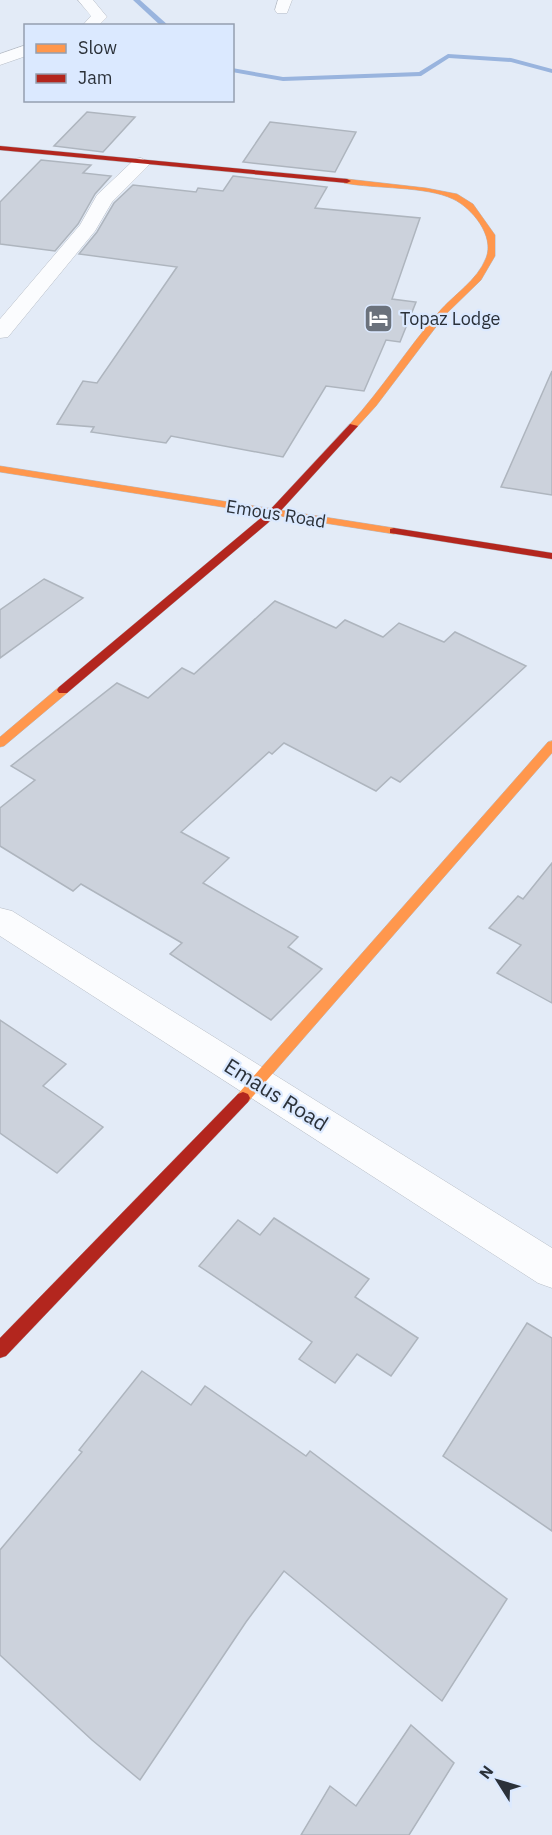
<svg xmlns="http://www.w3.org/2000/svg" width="552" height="1835" font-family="'IBM Plex Sans',sans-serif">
<rect width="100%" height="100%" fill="#e3ebf7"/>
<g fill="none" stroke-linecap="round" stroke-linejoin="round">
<g fill="#99b4de" fill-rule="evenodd">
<polygon points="133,0 140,0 169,26 161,26"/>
<polygon points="448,54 511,58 552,69 552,73 511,62 449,58 421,76 283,81 232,72 232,68 283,77 419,72"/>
</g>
</g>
<g fill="#ccd2dc" stroke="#aeb5be" stroke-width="1.5">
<polygon points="87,112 135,117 103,152 54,146"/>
<polygon points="270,122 356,132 335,172 243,162"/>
<polygon points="41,160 91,165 83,173 111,176 95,194 78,224 55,251 0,244 0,202"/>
<polygon points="233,176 327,187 315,208 420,218 392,299 416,302 400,342 386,340 364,391 326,386 283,457 171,436 166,443 91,432 94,427 57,424 83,381 97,383 177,267 79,254 97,232 114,203 133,185 196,192 198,188 223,191"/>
<polygon points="552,371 552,495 501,487"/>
<polygon points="44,579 83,598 0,658 0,610"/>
<polygon points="275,601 336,628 345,620 383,637 399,623 444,642 455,632 526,666 400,782 391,777 376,791 284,743 272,754 269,752 181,832 229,858 203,883 298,937 288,947 322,969 271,1020 170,954 182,943 81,884 73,891 0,846 0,808 35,780 11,766 117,683 148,698 182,668 194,674"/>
<polygon points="552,863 552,1003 497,973 521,945 489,928 518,896 523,899"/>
<polygon points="0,1020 66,1064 43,1086 103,1127 57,1173 0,1133"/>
<polygon points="274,1218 369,1279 355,1297 418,1338 391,1376 357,1354 335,1383 299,1359 312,1342 199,1266 238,1220 260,1235"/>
<polygon points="527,1323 552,1338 552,1531 443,1456"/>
<polygon points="142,1371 191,1405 205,1386 306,1456 310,1451 507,1599 442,1701 284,1571 246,1622 140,1780 92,1740 0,1655 0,1550 82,1452 79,1450"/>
<polygon points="411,1725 454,1763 409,1835 301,1835 330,1786 356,1806"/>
</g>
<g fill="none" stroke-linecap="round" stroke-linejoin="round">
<defs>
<g id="street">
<polygon points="78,0 93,0 107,17 98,26 82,26 91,16"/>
<polygon points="278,0 292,0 287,13 277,13 275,10"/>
<polygon points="26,45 26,56 0,65 0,54"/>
<polygon points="141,158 150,163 147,167 112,202 95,231 8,337 0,338 0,319 80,225 97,195 135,159"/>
<polygon points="0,908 12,911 552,1248 552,1288 538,1283 0,936"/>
</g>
<g id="slow">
<path d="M347,179L426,188L457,194L473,204L495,235V256L481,280L445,315L376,406L356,428H350V424C382,389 407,349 438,313C454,294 477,281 486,258C495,236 472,208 453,199C426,186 375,189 344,183V179Z"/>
<polygon points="0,466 394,528 399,531 394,534 0,472"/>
<polygon points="63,686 67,687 69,690 67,693 4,746 0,747 0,737 59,687"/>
<polygon points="552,741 552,753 248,1102 243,1104 238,1102 236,1098 238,1094 548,742"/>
</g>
<g id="jam">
<polygon points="0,146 347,179 351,181 347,183 0,150"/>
<polygon points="350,424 358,426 276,516 67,693 59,693 57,690 59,687 268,512"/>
<polygon points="394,528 552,553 552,559 390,533 390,529"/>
<polygon points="243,1092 248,1094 250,1098 248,1102 6,1356 0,1358 0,1338 238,1094"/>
</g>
</defs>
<use href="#street" stroke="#b6bcc5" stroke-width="1"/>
<use href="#slow" stroke="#b6bcc5" stroke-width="1"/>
<use href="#jam" stroke="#b6bcc5" stroke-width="1"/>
<use href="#street" fill="#fbfcfe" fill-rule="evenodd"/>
<use href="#slow" fill="#ff974d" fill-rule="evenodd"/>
<use href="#jam" fill="#b3261e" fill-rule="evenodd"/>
</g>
<defs>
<symbol id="hotel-square" viewBox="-11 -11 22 22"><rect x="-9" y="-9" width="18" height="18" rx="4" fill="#6b727c" stroke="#dbe9ff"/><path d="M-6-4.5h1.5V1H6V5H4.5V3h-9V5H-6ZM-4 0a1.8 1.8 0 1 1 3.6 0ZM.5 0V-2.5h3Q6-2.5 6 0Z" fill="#fff"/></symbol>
</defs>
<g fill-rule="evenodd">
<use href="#hotel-square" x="362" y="302" width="33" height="33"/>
</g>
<g text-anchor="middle" stroke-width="4.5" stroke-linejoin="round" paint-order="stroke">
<g font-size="18" fill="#2b3139" stroke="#dbe9ff" text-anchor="start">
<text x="400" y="325">Topaz Lodge</text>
</g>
<g font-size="18" fill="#2b3139" stroke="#dbe9ff">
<text transform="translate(276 514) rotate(9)" y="6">Emous Road</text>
</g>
<g font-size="21" fill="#2b3139" stroke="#dbe9ff">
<text transform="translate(276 1095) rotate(32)" y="7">Emaus Road</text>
</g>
</g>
<rect x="24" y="24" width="210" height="78" fill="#dbe9ff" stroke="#959fb0" stroke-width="1.5"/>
<rect x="36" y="44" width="30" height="9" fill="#ff974d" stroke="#959fb0" stroke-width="1.5"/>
<text x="78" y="54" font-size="18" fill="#2b3139">Slow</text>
<rect x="36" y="74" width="30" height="9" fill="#b3261e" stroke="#959fb0" stroke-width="1.5"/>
<text x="78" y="84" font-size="18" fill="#2b3139">Jam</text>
<g transform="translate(498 1781) rotate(307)" stroke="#dbe9ff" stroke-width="4.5" paint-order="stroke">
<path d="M0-4.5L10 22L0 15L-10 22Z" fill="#2b3139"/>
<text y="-9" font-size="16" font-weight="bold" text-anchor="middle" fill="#2b3139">N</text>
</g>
</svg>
